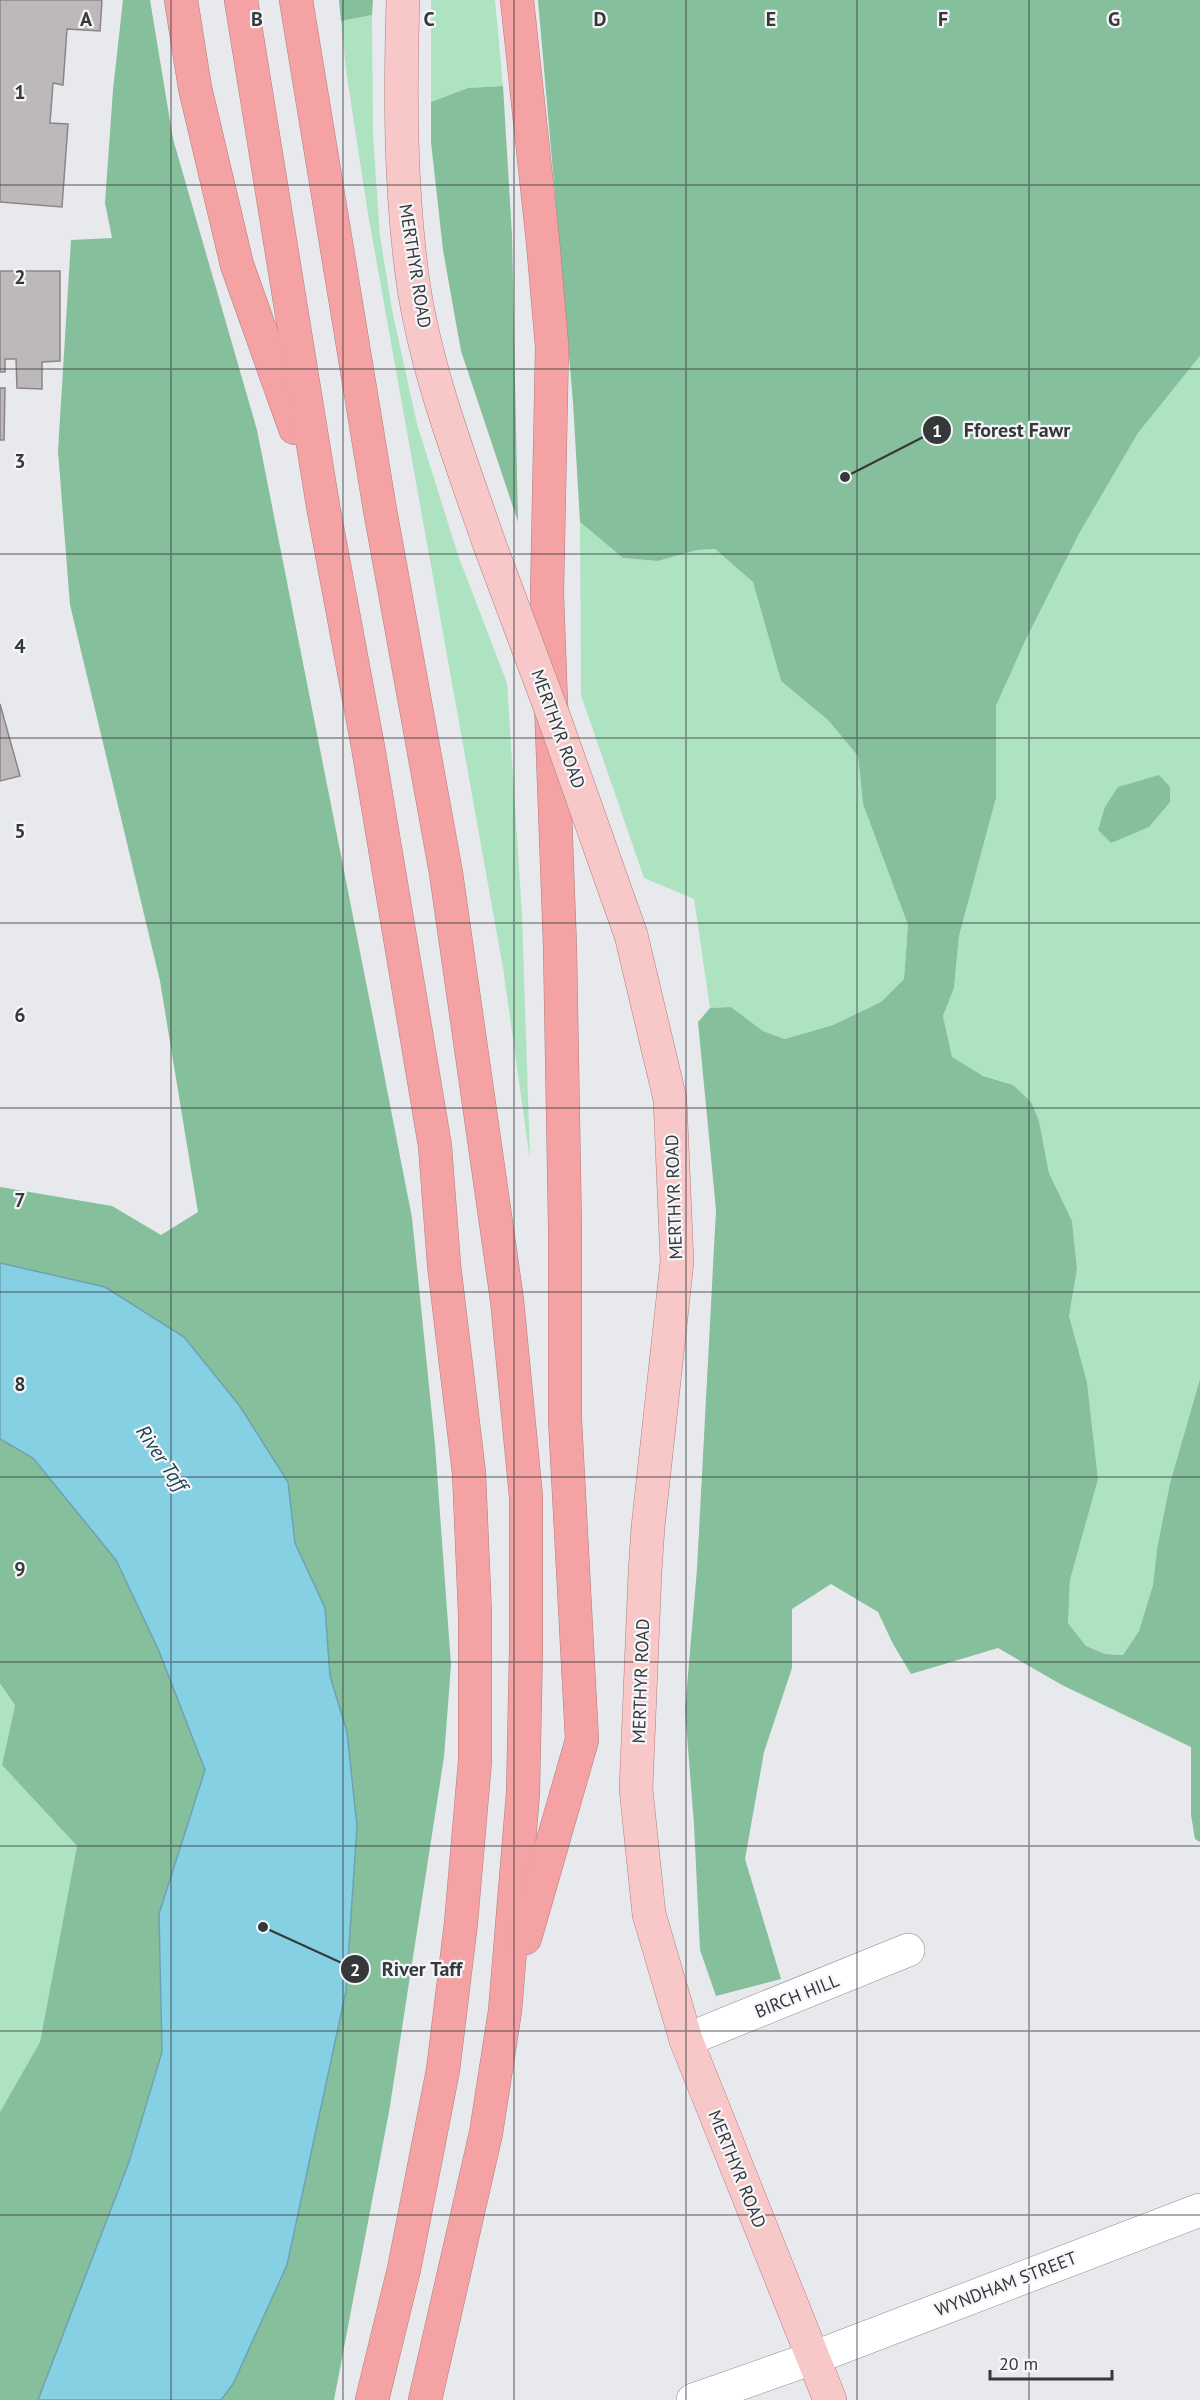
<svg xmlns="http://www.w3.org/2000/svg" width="1200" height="2400" font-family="'PT Sans',sans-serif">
<rect width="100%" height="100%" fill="#e7e9ed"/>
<g fill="#aee3c2">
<polygon points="431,0 495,0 503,86 468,88 431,102"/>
<polygon points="372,15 373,136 380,236 392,310 417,424 458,555 507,683 522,915 530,1160 503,968 368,214 346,70 341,21"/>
<polygon points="1200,356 1200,1379 1170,1483 1157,1549 1153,1585 1139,1631 1123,1655 1105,1654 1086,1646 1068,1623 1070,1580 1098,1478 1087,1382 1069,1316 1077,1269 1072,1221 1049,1173 1039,1121 1013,1085 983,1076 951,1057 943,1016 954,988 959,936 996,798 996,706 1026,639 1080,532 1138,433"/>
<polygon points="580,522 623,558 658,561 697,550 715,549 753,582 781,681 828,720 858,756 863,804 908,925 904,979 881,1002 833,1025 786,1039 763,1031 731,1007 710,1008 694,899 644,878 581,695"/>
<polygon points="0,1685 15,1705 2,1765 77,1846 40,2042 0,2112"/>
</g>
<g fill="#85bf9b">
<polygon points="123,0 150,0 173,139 257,430 378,1043 412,1218 435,1445 451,1665 444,1757 389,2112 334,2400 221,2400 233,2384 287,2265 346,1991 347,1732 330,1676 325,1608 295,1543 288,1482 239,1405 184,1337 105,1287 0,1263 0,1187 112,1206 161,1235 198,1212 160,981 70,605 58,451 71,240 112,238 105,203 113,90"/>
<polygon points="339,0 373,0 372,15 341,21"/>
<polygon points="538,0 1200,0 1200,356 1138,433 1080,532 1026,639 996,706 996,798 959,936 954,988 943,1016 952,1057 983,1076 1013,1085 1031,1102 1039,1121 1049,1173 1072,1221 1077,1269 1069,1316 1087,1382 1098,1479 1070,1580 1068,1623 1086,1646 1105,1654 1123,1655 1139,1631 1153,1585 1157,1549 1170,1483 1200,1379 1200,1842 1195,1839 1191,1815 1191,1747 1062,1685 998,1648 911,1674 893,1644 878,1612 831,1584 792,1609 792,1668 764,1752 745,1859 781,1979 716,1996 700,1950 694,1824 685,1710 697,1569 716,1210 698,1022 710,1008 731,1007 763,1031 785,1039 833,1025 881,1002 904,979 908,925 863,804 858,756 828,720 781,681 753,582 715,549 697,550 658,561 623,558 580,522 573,402"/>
<polygon points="503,86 512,235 518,522 461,351 443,250 431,142 431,102 468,88"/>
<polygon points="1159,775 1170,787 1170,802 1149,827 1111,843 1098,830 1105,807 1118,787"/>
<polygon points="0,1439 33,1457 116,1560 159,1651 205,1770 159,1914 162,2052 129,2162 38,2400 0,2400 0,2112 40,2042 77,1846 2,1765 15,1705 0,1684"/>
</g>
<polygon fill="#86d0e4" stroke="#6ea2b1" stroke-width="1.5" points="0,1263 105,1287 184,1337 239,1405 288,1482 295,1543 325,1608 330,1676 347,1732 357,1826 346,1991 287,2265 233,2384 221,2400 38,2400 129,2162 162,2052 159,1914 205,1770 159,1651 116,1560 33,1458 0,1439"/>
<g fill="#bdb9bb" stroke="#8a8688" stroke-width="1.5">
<polygon points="0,0 102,0 100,31 67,29 63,85 53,83 50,123 68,124 62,207 0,202"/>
<polygon points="0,271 60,271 60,361 42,362 42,389 17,388 16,359 5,359 5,372 0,372"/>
<polygon points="0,388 5,388 4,440 0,440"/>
<polygon points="0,704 20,776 0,781"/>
</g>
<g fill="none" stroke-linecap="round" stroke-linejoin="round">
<defs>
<g id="minor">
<polyline points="686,2040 908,1950"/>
<polyline points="693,2400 813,2358 1200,2210"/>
</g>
<g id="major">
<path d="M403,0C400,94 400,188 413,282C426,371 460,458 489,543"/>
<polyline points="631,935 670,1099 677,1262 648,1527 645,1572 636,1789 649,1914 686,2040 830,2400"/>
</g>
<g id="highway">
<polyline points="181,0 195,88 237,265 295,428"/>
<polyline points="241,0 323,506 368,747 435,1146 444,1265 469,1473 475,1614 475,1761 461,1923 443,2070 404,2269 372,2400"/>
<polyline points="296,0 380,510 446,873 507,1300 526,1497 526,1649 523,1793 505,2011 486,2133 425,2400"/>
<polyline points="517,0 543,243 552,347 547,594 560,947 565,1228 565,1419 582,1740 525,1938"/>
</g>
</defs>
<use href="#minor" stroke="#8a8c90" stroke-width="34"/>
<use href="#major" stroke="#b27d7f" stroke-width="34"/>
<use href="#highway" stroke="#b27d7f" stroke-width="34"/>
<use href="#minor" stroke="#fff" stroke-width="33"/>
<use href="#major" stroke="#f8c7c8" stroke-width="33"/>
<use href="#highway" stroke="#f4a2a4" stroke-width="33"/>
<defs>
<polyline id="major-bridge" points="489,543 552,712 631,935"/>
</defs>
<use href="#major-bridge" stroke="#b27d7f" stroke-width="34" stroke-linecap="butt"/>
<use href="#major-bridge" stroke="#f8c7c8" stroke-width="33"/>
</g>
<path fill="none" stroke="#37383a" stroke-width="1.5" stroke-opacity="0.55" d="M171,0V2400M343,0V2400M514,0V2400M686,0V2400M857,0V2400M1029,0V2400M0,185H1200M0,369H1200M0,554H1200M0,738H1200M0,923H1200M0,1108H1200M0,1292H1200M0,1477H1200M0,1662H1200M0,1846H1200M0,2031H1200M0,2215H1200"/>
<g text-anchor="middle" stroke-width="4.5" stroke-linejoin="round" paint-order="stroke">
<g font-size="18" fill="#37383a" stroke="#f4f6fa">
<text transform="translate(415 266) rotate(81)" y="6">MERTHYR ROAD</text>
<text transform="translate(558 729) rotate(70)" y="6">MERTHYR ROAD</text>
<text transform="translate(674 1197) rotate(-92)" y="6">MERTHYR ROAD</text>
<text transform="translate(641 1681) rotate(-88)" y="6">MERTHYR ROAD</text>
<text transform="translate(797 1996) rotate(-22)" y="6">BIRCH HILL</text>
<text transform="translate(737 2169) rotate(68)" y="6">MERTHYR ROAD</text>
<text transform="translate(1006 2284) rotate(-21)" y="6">WYNDHAM STREET</text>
</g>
<g font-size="20" font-style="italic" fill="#1d404a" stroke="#f4f6fa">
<text transform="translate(162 1458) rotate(56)" y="7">River Taff</text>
</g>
</g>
<g font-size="20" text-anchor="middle" font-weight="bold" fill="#37383a" stroke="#f4f6fa" stroke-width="4.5" stroke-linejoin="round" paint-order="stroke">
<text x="86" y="26">A</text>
<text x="257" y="26">B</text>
<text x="429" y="26">C</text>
<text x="600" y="26">D</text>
<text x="771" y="26">E</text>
<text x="943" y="26">F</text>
<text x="1114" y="26">G</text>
<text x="20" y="99">1</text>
<text x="20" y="284">2</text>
<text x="20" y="468">3</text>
<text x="20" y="653">4</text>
<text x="20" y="838">5</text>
<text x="20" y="1022">6</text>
<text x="20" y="1207">7</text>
<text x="20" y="1391">8</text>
<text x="20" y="1576">9</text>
</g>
<path fill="none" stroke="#37383a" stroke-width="2" d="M845 477L937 430M263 1927L355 1969"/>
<g fill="#37383a" stroke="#f4f6fa" stroke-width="2">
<circle cx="845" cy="477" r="6"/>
<circle cx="263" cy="1927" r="6"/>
<circle cx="937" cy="430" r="15"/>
<circle cx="355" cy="1969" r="15"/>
</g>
<g font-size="18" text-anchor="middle" font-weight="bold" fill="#fff">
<text x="937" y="437">1</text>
<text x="355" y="1976">2</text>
</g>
<g font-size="20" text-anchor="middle" font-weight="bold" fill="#37383a" stroke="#f4f6fa" stroke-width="4.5" stroke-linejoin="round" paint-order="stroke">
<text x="1017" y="437">Fforest Fawr</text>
<text x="422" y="1976">River Taff</text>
</g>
<path d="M990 2370v9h122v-9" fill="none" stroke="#37383a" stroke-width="3"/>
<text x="999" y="2370" font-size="18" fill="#37383a" stroke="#f4f6fa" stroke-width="4.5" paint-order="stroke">20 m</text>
</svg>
